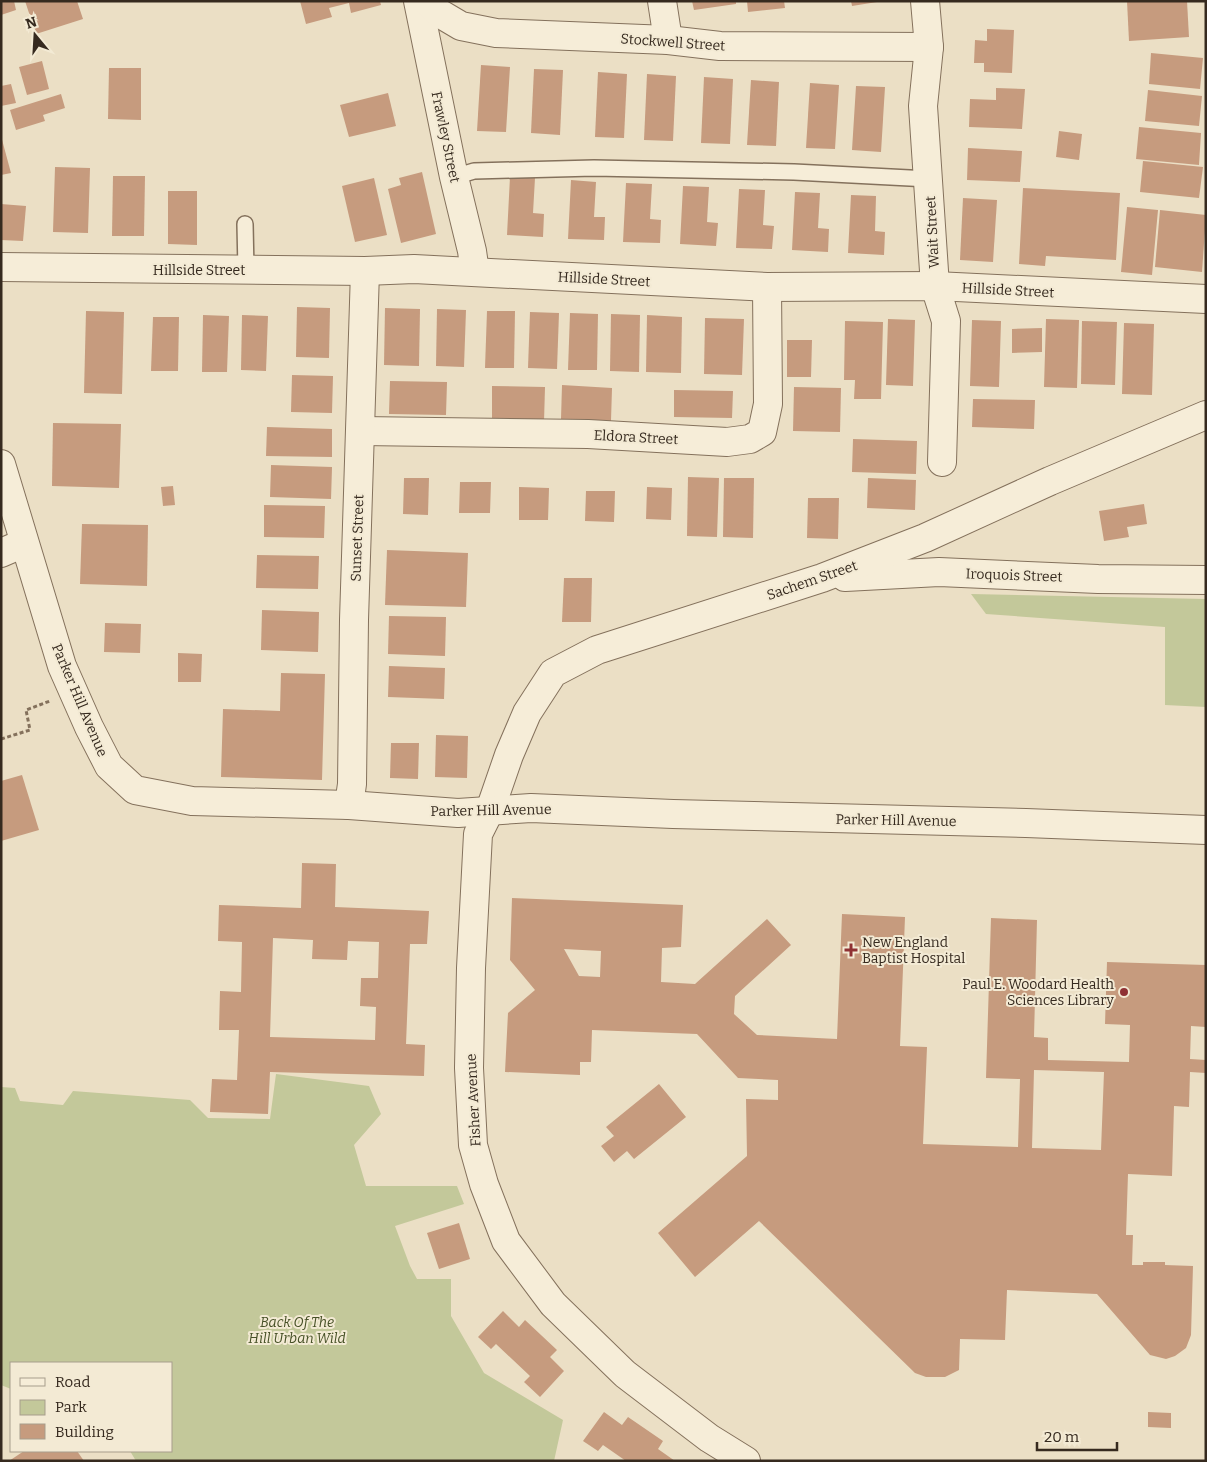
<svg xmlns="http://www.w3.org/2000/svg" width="1207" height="1462" font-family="Bitter,serif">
<rect width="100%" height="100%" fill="#ebdfc5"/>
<g fill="#c3c89a">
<polygon points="971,594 1206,599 1206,707 1165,705 1165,627 986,614"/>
<polygon points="276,1074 369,1086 381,1114 354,1145 366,1186 457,1186 464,1204 395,1226 410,1266 417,1279 451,1279 451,1316 484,1373 563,1420 554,1461 136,1461 130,1451 171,1451 171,1363 11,1363 11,1389 1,1385 1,1087 15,1088 20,1101 63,1105 73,1091 190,1100 208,1118 270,1119"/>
</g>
<g fill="#c69b7e" fill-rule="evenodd">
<polygon points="1,1 14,1 16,10 1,15"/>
<polygon points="25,1 77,1 83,19 36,34"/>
<polygon points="300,1 380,1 381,5 351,13 349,3 329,8 332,17 306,24"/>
<polygon points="692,1 736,1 736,4 694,10"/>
<polygon points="747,1 784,1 785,8 748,12"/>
<polygon points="851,1 877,1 877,2 852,6"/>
<polygon points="1127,1 1187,1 1189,37 1129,41"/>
<polygon points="987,29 1014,30 1012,73 984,72 984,63 974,63 975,40 987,41"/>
<polygon points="1151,53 1203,58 1200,89 1149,84"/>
<polygon points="42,61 49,89 27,95 19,67"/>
<polygon points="481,65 510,67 506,132 477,131"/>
<polygon points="109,68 141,68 141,120 108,119"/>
<polygon points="534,69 563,70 560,135 531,133"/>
<polygon points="598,72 627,74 624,138 595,137"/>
<polygon points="647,74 676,76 673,141 644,140"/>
<polygon points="704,77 733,79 730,144 701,143"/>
<polygon points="751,80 779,82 776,146 747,145"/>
<polygon points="810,83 839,85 835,149 806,148"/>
<polygon points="11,84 16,103 1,106 1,86"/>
<polygon points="856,86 885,87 881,152 852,150"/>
<polygon points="996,88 1025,89 1022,129 969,127 970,99 996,100"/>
<polygon points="1148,90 1202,96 1199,126 1145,121"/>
<polygon points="388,93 396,126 349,137 340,105"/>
<polygon points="61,94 65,108 43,115 45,121 16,130 10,110"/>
<polygon points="1139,127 1201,133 1199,165 1136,159"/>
<polygon points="1059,131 1082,134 1079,160 1056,157"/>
<polygon points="1,136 11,173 1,175"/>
<polygon points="968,148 1022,151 1020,182 967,180"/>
<polygon points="1143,161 1203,167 1199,198 1140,192"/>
<polygon points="55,167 90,168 88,233 53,232"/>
<polygon points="422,172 436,234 401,243 388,189 401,185 399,178"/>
<polygon points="113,176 145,176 144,236 112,236"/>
<polygon points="510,177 535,178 533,213 544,214 543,237 507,235"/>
<polygon points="374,178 387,235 355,242 342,186"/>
<polygon points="571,180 596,182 594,217 605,217 604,240 568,239"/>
<polygon points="626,183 652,184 650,219 661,220 660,243 623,242"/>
<polygon points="683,186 709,187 707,222 718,223 716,246 680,244"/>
<polygon points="1023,188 1120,193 1116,260 1046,256 1045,266 1019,264"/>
<polygon points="739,189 765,190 763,225 774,226 772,249 736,248"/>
<polygon points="168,191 197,191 197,245 168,244"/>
<polygon points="795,192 820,193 818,228 829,229 828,252 792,250"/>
<polygon points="851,195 876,196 875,231 885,232 884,255 848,253"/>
<polygon points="963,198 997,200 993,262 960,260"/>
<polygon points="1,204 26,206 23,241 1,240"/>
<polygon points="1127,207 1158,210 1152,275 1121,272"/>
<polygon points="1160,210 1206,215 1202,272 1155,267"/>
<polygon points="297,307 330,308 329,358 296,357"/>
<polygon points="385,308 420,309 419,366 384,365"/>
<polygon points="437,309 466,310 464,367 436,366"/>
<polygon points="86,311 124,312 122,394 84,393"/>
<polygon points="487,311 515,311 514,368 485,368"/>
<polygon points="530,312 559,313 557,369 528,368"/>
<polygon points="570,313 598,314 597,370 568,370"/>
<polygon points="611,314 640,315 639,372 610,371"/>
<polygon points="203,315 229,316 227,372 202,372"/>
<polygon points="242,315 268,316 266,371 241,370"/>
<polygon points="647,315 682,317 681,373 646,372"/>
<polygon points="153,317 179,317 178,371 151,371"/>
<polygon points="705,318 744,319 742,375 704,374"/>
<polygon points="888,319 915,320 913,386 886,385"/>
<polygon points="1046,319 1079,320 1077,388 1044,387"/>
<polygon points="972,320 1001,321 999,387 970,386"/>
<polygon points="845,321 883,322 881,399 854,399 855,380 844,380"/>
<polygon points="1082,321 1117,322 1115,385 1081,384"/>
<polygon points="1124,323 1154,324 1152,395 1122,394"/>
<polygon points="1042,328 1042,352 1012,353 1012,329"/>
<polygon points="787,340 812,340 811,377 787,377"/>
<polygon points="292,375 333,376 332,413 291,412"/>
<polygon points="390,381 447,382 446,415 389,414"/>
<polygon points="562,385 612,388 611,421 561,419"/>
<polygon points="492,386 545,387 544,422 492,420"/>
<polygon points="794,387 841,388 840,432 793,431"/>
<polygon points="674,390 733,391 732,418 674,417"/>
<polygon points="973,399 1035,400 1034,429 972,427"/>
<polygon points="53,423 121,424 119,488 52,486"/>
<polygon points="267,427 332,429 332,457 266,456"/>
<polygon points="853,439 917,441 916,474 852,472"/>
<polygon points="271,465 332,467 331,499 270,497"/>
<polygon points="688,477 719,478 717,537 687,536"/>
<polygon points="404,478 429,478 428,515 403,514"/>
<polygon points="724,478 754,478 753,538 723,537"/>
<polygon points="868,478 916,480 915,510 867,508"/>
<polygon points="460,482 491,482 490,513 459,513"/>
<polygon points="173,486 175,505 163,506 161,487"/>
<polygon points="519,487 549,488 548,520 519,520"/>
<polygon points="647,487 672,488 671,520 646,519"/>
<polygon points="586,491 615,491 614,522 585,521"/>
<polygon points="808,498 839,498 838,539 807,538"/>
<polygon points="1144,504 1147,524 1127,527 1129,537 1104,541 1099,511"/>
<polygon points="264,505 325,506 324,538 264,537"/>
<polygon points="82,524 148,525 147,586 80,584"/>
<polygon points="387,550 468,553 466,607 385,605"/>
<polygon points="257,555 319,556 318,589 256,588"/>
<polygon points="564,578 592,578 591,622 562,622"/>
<polygon points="262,610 319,612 318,652 261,650"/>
<polygon points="389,616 446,617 445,656 388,654"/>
<polygon points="105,623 141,624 140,653 104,652"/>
<polygon points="178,653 202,654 201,682 178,682"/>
<polygon points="389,666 445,668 444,699 388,697"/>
<polygon points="281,673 325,674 322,780 221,777 223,709 280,711"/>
<polygon points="436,735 468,736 467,778 435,777"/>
<polygon points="391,743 419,743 418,779 390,778"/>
<polygon points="22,775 39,830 1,841 1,781"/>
<path d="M302,863L336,864L335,907L429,911L427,944H410L406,1044L425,1045L424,1076L270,1072L268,1114L210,1112L212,1079L237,1080L239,1030H219L220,991L241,992L242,942L218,941L219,905L301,908ZM273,938L313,940L312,959L347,960L348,941L379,942L378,978H361L360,1006L376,1007L375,1040L270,1037Z"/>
<path d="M512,898L683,905L681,947L662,948L661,982L695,984L767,919L791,945L735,996L734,1014L757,1035L837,1039L842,914L905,917L900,1046L927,1047L923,1144L1018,1147L1020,1079L986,1078L991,918L1037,920L1034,1037L1048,1038V1060L1129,1062L1130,1025L1105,1024L1107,962L1206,965V1027L1191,1026L1190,1059L1206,1060V1073L1190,1072L1189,1107L1174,1106L1172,1176L1128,1174L1126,1235H1133L1132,1265H1143V1262H1165V1265L1193,1266L1191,1335L1186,1348L1175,1356L1166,1359L1150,1355L1097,1294L1007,1290L1005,1340L960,1339L959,1370L945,1377H926L915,1373L759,1221L695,1277L658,1233L747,1156L746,1099L778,1100V1080L738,1078L697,1034L592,1030L591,1062H580V1075L505,1072L508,1013L535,990L510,960ZM564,949L601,951L600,977L579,976ZM1034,1070L1104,1072L1101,1150L1032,1148Z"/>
<polygon points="659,1084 686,1117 634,1159 627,1151 614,1162 601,1146 614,1136 606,1127"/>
<polygon points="459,1223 470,1259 439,1269 427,1233"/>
<polygon points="503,1311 519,1327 525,1320 557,1350 550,1357 564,1371 540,1397 524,1382 530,1376 496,1344 491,1349 478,1337"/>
<polygon points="604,1412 622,1425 628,1417 663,1441 658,1449 675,1461 626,1461 603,1445 598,1451 583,1441"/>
<polygon points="1148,1412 1171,1413 1171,1428 1148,1427"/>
<polygon points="24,1451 77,1451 84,1461 9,1461"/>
</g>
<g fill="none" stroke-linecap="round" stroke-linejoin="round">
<defs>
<g id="service">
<polyline points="454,177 474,171 594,168 794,172 929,179"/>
<polyline points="245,224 246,270"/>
</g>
<g id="minor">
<polyline points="418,1 454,177 472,251 475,272"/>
<polyline points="427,1 439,13 461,26 496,33 668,40 720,46 929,47"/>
<polyline points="662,1 668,40"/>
<polyline points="925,1 929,47 923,106 935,286 946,321 942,462"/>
<polyline points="1,267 365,271 414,269 767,287 935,286 1206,299"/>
<polyline points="361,431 588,434 727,442 750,439 762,432 768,404 767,287"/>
<polyline points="1,553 24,543"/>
<polyline points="845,577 939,572 1098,579 1206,580"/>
<polyline points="349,805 352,784 354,620 365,271"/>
<polyline points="746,1461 709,1438 625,1374 553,1304 506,1241 484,1184 473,1145 469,1068 471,968 478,834 490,810 509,755 527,713 553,673 597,650 822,578 925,538 1050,481 1206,415"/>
</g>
<polyline id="tertiary" points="1,464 62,666 89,727 109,766 135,790 192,801 349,805 458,813 531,808 673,814 1026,823 1206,830"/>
</defs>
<use href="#service" stroke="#84715c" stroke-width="18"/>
<use href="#minor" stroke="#84715c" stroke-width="30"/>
<use href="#tertiary" stroke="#84715c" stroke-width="30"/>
<polyline stroke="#84715c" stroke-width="3" stroke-dasharray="4 2.5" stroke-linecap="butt" points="1,739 30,730 26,710 50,701"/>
<use href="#service" stroke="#f6edd8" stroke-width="15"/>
<use href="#minor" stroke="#f6edd8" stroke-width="28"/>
<use href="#tertiary" stroke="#f6edd8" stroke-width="28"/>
</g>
<g fill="#8f3133" stroke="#f3ead4" stroke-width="2">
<path d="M848.5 942.5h5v5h5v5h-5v5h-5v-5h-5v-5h5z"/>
<circle cx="1124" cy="992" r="5"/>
</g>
<g text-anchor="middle" stroke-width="4" stroke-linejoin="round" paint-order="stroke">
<g font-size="14" fill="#362a1f" stroke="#f3ead4">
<text transform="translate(673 42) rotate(4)" y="5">Stockwell Street</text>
<text transform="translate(446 137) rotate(78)" y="5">Frawley Street</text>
<text transform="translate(932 232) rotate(-93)" y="5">Wait Street</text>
<text x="199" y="275">Hillside Street</text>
<text transform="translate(604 279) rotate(3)" y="5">Hillside Street</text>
<text transform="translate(1008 290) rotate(3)" y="5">Hillside Street</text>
<text transform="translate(636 437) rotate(3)" y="5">Eldora Street</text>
<text transform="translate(357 538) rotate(-88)" y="5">Sunset Street</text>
<text transform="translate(1014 575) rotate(2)" y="5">Iroquois Street</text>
<text transform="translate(812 580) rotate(-19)" y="5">Sachem Street</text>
<text transform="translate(80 700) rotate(67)" y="5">Parker Hill Avenue</text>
<text transform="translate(491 810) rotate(-1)" y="5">Parker Hill Avenue</text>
<text transform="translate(896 820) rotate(1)" y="5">Parker Hill Avenue</text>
<text transform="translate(473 1100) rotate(-93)" y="5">Fisher Avenue</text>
</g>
<g font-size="14" fill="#362a1f" stroke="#f3ead4" text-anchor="start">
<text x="862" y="947">New England<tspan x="862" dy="16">Baptist Hospital</tspan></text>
<text x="1114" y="989" text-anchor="end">Paul E. Woodard Health<tspan x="1114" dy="16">Sciences Library</tspan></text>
</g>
<g font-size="14" font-style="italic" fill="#475127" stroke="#f3ead4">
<text x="297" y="1327">Back Of The<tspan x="297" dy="16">Hill Urban Wild</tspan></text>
</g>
</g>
<rect width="1207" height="1462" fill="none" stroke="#362a1f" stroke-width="5"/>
<rect x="10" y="1362" width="162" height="90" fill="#f3ead4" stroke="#a79d8c"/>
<rect x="20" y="1378" width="25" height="8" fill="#f6edd8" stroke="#a79d8c"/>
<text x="55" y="1387" font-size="15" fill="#362a1f">Road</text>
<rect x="20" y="1400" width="25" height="15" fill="#c3c89a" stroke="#a79d8c"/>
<text x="55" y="1412" font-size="15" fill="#362a1f">Park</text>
<rect x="20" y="1424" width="25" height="15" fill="#c69b7e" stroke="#a79d8c"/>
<text x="55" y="1437" font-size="15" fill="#362a1f">Building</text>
<g transform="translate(35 35) rotate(342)" stroke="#f3ead4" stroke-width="4" paint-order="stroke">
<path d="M0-4L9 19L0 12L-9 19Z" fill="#362a1f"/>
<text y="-8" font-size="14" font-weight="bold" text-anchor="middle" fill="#362a1f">N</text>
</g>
<path d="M1037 1442v8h80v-8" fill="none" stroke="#362a1f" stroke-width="2.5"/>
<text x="1044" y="1442" font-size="15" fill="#362a1f" stroke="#f3ead4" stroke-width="4" paint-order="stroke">20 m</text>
</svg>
